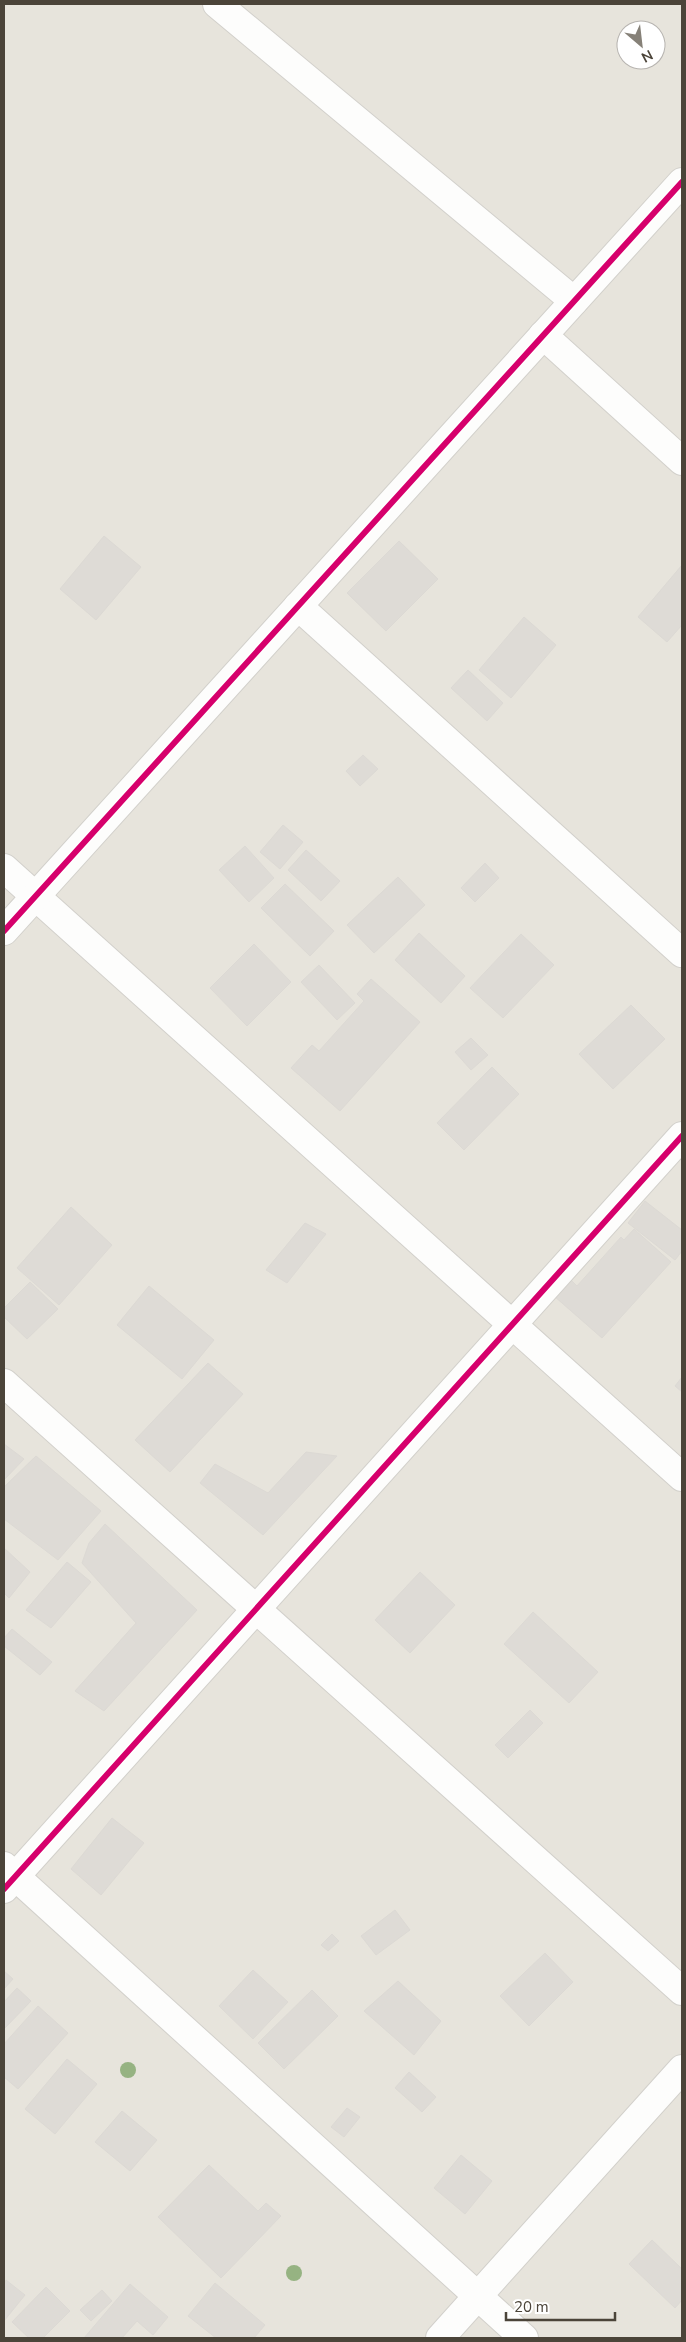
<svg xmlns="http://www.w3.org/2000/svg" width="686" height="2342" font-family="'Nunito Sans',sans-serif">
<rect width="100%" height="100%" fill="#f4f2ee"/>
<path fill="#e7e4dc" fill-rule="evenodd" d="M4,4H682V2338H4ZM626,30H656V60H626Z"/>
<g fill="#dedbd6" stroke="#dcd9d4">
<polygon points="104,536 141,567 96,620 60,589"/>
<polygon points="399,541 438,579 386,631 347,593"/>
<polygon points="682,565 682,625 667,642 638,617"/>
<polygon points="524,617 556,645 511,698 479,670"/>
<polygon points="468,670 503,703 487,721 451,688"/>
<polygon points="363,755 378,769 360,786 346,771"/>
<polygon points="283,825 303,842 280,869 260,852"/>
<polygon points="245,846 274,878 249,902 219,870"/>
<polygon points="306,850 340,881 321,901 288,870"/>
<polygon points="485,863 499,878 475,902 461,888"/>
<polygon points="398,877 425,905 374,953 347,925"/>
<polygon points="285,884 334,931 310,956 261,908"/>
<polygon points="419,933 465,976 441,1003 395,960"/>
<polygon points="521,934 554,965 503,1018 470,988"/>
<polygon points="254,944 291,982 247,1026 210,988"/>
<polygon points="319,965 355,1003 337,1020 301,982"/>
<polygon points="371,979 420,1022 340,1111 291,1068 312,1045 319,1051 364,1001 357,994"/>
<polygon points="631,1005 665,1039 613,1089 579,1054"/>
<polygon points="471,1038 488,1055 471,1070 455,1052"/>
<polygon points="492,1067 519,1094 464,1150 437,1123"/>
<polygon points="645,1201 682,1230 682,1251 675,1260 628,1223"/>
<polygon points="71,1207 112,1245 59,1305 17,1268"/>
<polygon points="305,1223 326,1234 287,1283 266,1270"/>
<polygon points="634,1229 671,1262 602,1338 554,1296 570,1279 577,1286 621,1237 624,1240"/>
<polygon points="30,1282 58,1309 27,1339 4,1317 4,1308"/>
<polygon points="149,1286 214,1340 182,1379 117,1325"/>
<polygon points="208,1363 243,1394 170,1472 135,1440"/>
<polygon points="682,1377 682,1392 675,1386"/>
<polygon points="4,1444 24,1459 4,1480"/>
<polygon points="306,1452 337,1456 263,1535 200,1483 215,1464 268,1493"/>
<polygon points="36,1456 101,1511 58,1560 4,1519 4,1487"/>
<polygon points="105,1524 197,1610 104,1711 75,1691 136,1623 82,1563 89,1543"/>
<polygon points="4,1548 30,1572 9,1598 4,1593"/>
<polygon points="67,1562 91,1582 51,1628 26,1610"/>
<polygon points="420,1572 455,1605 410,1653 375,1620"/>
<polygon points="533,1612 598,1672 569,1703 504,1644"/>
<polygon points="12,1629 52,1662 40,1675 4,1646 4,1638"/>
<polygon points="530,1710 543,1723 508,1758 495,1745"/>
<polygon points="112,1818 144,1843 101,1895 71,1869"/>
<polygon points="395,1910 410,1930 376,1955 361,1936"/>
<polygon points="332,1934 339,1941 328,1951 321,1945"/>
<polygon points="545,1953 573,1982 529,2026 500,1996"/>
<polygon points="253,1970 288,2002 253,2039 219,2006"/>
<polygon points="4,1971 13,1979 4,1989"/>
<polygon points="398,1981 441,2021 414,2055 364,2011"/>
<polygon points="17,1988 31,2001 4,2029 4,2002"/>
<polygon points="312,1990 338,2016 284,2069 258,2043"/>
<polygon points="38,2006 68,2033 18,2089 4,2077 4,2044"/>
<polygon points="67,2059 97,2084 55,2134 25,2109"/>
<polygon points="409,2072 436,2097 422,2112 395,2088"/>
<polygon points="347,2108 360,2117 344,2137 331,2127"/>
<polygon points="122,2111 157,2140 130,2171 95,2142"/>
<polygon points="461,2155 492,2181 465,2214 434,2188"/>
<polygon points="209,2165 258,2211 266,2203 281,2216 221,2278 158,2217"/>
<polygon points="652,2240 682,2269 682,2300 675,2308 629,2264"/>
<polygon points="6,2280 25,2295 4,2321 4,2284"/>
<polygon points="215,2283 265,2325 254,2338 216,2338 188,2316"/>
<polygon points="130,2284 168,2317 153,2335 137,2321 122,2338 84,2338"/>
<polygon points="46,2287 70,2311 43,2338 29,2338 12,2322"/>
<polygon points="102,2290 112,2301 91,2321 80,2310"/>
</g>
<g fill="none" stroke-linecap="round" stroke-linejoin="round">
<defs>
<g id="minor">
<polyline points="217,4 574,301"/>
<polyline points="543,335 682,461"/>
<polyline points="298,606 682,953"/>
<polyline points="4,868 682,1477"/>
<polyline points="4,931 682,182"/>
<polyline points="4,1383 682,1991"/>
<polyline points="4,1866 524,2338"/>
<polyline points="4,1889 682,1136"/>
<polyline points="440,2338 682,2069"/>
</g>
</defs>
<use href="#minor" stroke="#d2d0cb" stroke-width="30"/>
<use href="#minor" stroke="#fdfdfc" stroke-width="28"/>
<defs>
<g id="cycleway">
<polyline points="4,931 682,182"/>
<polyline points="4,1889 682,1136"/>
</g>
</defs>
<use href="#cycleway" stroke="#fff" stroke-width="9"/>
<use href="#cycleway" stroke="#d6006c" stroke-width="6"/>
</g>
<g fill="#96b382">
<circle cx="128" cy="2070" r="8"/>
<circle cx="294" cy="2273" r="8"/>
</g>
<rect width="686" height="2342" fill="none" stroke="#4b4439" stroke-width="10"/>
<g transform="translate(641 45) rotate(152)"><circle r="24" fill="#ffffff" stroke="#b7b4b0"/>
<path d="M0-4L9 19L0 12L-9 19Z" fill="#868178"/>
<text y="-8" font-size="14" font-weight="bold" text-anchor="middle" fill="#4b4439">N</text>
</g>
<path d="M506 2312v8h109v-8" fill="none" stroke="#4b4439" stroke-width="2.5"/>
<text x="514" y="2312" font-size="15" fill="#4b4439" stroke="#ffffff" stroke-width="4" paint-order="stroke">20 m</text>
</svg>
